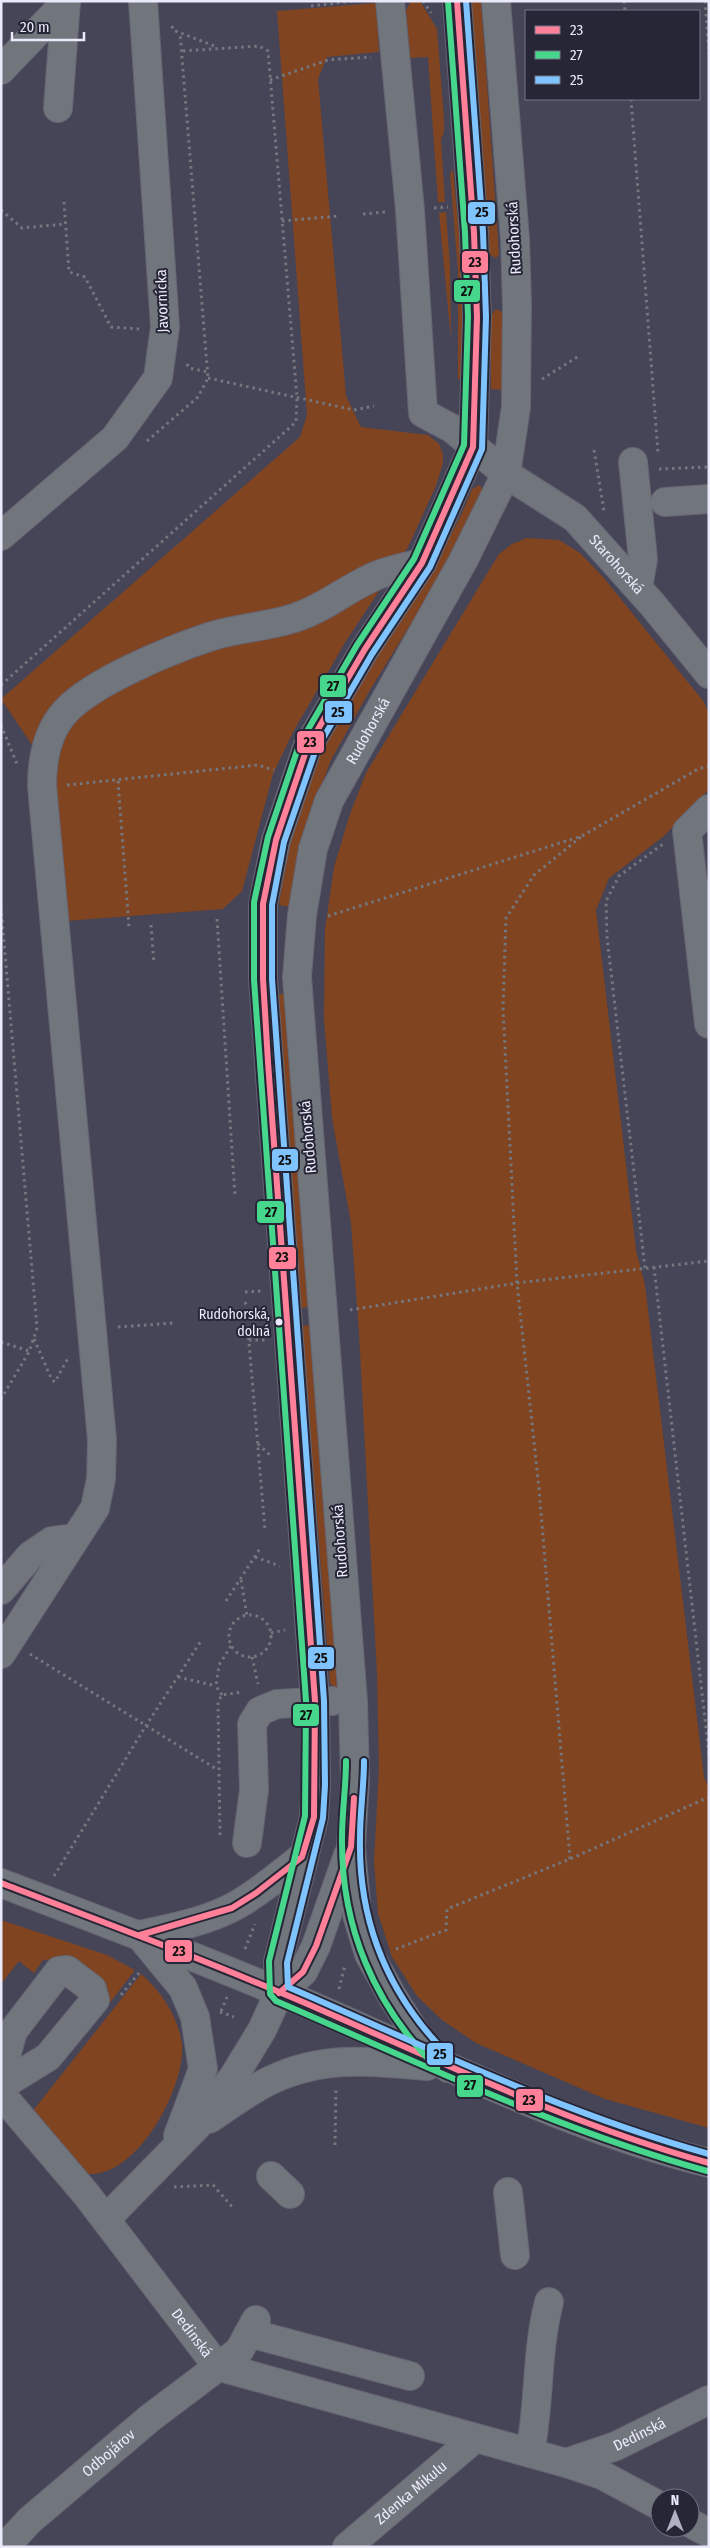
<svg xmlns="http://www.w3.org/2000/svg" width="710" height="2548" font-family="'Fira Sans Condensed',sans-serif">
<rect width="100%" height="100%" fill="#464457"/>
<g fill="#814420">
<polygon points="411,1 420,1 437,29 444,119 444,131 441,140 445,202 438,202 428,57 410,58 406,11"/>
<polygon points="470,1 481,1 499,254 496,258 489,254"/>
<polygon points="376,3 379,52 327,57 318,79 346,396 361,427 428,435 439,444 443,454 443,463 436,486 408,547 346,641 293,732 273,774 242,891 223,909 65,921 53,776 1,699 300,437 307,415 277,11"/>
<polygon points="453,169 462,268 463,379 458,379 458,271 450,174"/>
<polygon points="446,212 450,267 451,340 439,213"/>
<polygon points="496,309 502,312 503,316 502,390 491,389 491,315"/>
<path d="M480,485L484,493L464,538L370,690L331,760L315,802L291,907L279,905C287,856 298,801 320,756C348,699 384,646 416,593C437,559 458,527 472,489Z"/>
<polygon points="527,538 559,540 580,553 603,577 704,702 709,714 709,789 664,836 609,878 596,910 636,1250 645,1285 704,1777 709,1788 709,2128 605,2099 476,2043 442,2020 417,1996 392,1957 378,1913 374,1862 379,1768 377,1674 359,1333 351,1223 332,1118 324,1018 325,929 334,867 350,814 366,773 499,554 512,544"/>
<polygon points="277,994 287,994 294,1123 309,1307 301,1308"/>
<polygon points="310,1325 339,1684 335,1688 330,1683 302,1326"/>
<polygon points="1,1920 107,1955 135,1970 106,2008 104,1988 67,1958 43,1960 34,1973 19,1961 1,1984"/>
<path d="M141,1974C161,1991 179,2018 182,2045C185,2087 140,2172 93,2174C88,2174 79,2173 75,2170C64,2161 42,2125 32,2112Z"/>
</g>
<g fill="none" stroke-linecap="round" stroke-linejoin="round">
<defs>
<g id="minor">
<path id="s1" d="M390,1L410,210L423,413L453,429L506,474L575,518L652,604L709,674"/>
<polyline points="1,70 66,2"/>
<polyline points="58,108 66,1"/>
<polyline points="633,462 643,559 638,588"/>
<polyline points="665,502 709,499"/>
<polyline points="1,536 115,438 158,378 165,327 143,1"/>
<polyline points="709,809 687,831 709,1024"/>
<polyline points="1,1590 30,1556 52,1541 75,1538"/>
<path d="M1,1654L95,1508L101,1479L102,1440L42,786C42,760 47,732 65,712C92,682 170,650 209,637C236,628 267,627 294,618C323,609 345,590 371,578C387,570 405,567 422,563"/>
<polyline points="247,1843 254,1790 252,1724 260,1711 277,1704 332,1701"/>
<path d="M1,1883C111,1925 221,1966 328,2013C454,2068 575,2130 709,2163"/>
<path d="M140,1935C170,1928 205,1922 233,1907C258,1894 280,1874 302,1857"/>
<polyline points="141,1937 183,1988 195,2017 203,2069 178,2136"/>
<polyline points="279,1993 278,1962 314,1817 316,1785 315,1701 263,979 263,904 276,840 307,748 365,649 422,563 473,447 477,317 474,233 457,1"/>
<path id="s2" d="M448,2068L421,2042L392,1996L369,1954L357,1915L351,1847L355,1779L353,1701L297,977L302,915L313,849L329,801L463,561L506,474L516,407L517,304L515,239L496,1"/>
<polyline points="1,2074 13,2031 59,1971 67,1970 92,1989 95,2000 48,2057 1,2086"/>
<path id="s3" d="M1,2094L86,2194L217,2366L566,2463L602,2475L660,2506"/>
<path d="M209,2119C229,2106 250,2090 271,2080C323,2055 372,2061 427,2066"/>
<polyline points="271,2176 290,2194"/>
<polyline points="508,2192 515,2255"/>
<polyline points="106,2219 197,2126 234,2076 262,2030 279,1993 303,1972 316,1946 348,1855"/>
<polyline points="249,2333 410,2376"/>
<path d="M530,2453C540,2402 536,2353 549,2302"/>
<path id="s4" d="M566,2463L616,2446L709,2400"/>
<polyline points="690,2523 709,2533"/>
<path id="s5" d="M5,2547L30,2520L150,2418L239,2351L256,2320"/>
<path id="s6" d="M347,2547L474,2439"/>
</g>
</defs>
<use href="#minor" stroke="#656473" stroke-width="30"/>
<g stroke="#75777f" stroke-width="3" stroke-dasharray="2.5 4" stroke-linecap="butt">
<polyline points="423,1 431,13"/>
<polyline points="624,1 625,11"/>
<polyline points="705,1 709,54"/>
<polyline points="311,6 353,1"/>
<polyline points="172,26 173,30 217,47"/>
<polyline points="270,80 328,60 371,57"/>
<polyline points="631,99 658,453"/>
<polyline points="64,202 69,272 85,277 111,327 140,329"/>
<polyline points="434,208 448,207"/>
<polyline points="1,210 22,228 65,224"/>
<polyline points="363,214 385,212"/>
<polyline points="282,221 338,216"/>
<polyline points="187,364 189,368 208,372"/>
<polyline points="208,378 354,410 374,406"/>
<polyline points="542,379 579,356"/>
<polyline points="147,441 198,397 208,378 180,33"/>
<polyline points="594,450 604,511"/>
<polyline points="659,469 709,467"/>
<polyline points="1,685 296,422 297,398 268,51 259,46 182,51"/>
<polyline points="1,725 17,764"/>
<polyline points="118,781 129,927"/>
<polyline points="67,785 258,765 274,770"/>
<polyline points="1,907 37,1328 29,1352 1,1399"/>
<polyline points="328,916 582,836 698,769 709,766"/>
<polyline points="217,919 235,1196"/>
<polyline points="151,925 154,964"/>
<polyline points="654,1267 709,1755"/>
<polyline points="645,1268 607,937 606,901 619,876 663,844"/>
<polyline points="245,1292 262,1291"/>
<polyline points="245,1302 247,1307"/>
<polyline points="350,1310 517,1283 709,1261"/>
<polyline points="118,1327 174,1323"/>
<polyline points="248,1331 265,1530"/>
<polyline points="34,1339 52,1380 55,1382 68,1358"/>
<polyline points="249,1340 265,1340"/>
<polyline points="1,1342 29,1351"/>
<polyline points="258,1444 272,1457"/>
<polyline points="255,1557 280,1566"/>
<polyline points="241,1580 247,1616"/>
<polyline points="226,1601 261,1547"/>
<circle cx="250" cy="1636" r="21"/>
<polyline points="271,1633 285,1630"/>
<polyline points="30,1654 218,1770"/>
<polyline points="252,1657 258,1684"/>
<polyline points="178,1677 216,1686"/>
<polyline points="222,1695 216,1686 219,1665 231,1646"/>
<polyline points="220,1835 218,1702 222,1695 242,1692"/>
<polyline points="570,1859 539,1489 517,1283 503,1008 506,918 534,875 582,836"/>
<polyline points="54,1876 147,1724 201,1641"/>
<polyline points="245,1949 255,1924"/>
<polyline points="396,1949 446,1930 447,1909 570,1859 709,1797"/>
<polyline points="339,1989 345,1965"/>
<polyline points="121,1995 139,1973"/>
<polyline points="221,2011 227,1997"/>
<polyline points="220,2012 234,2017"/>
<polyline points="335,2145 336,2088"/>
<polyline points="174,2187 213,2185 234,2209"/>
</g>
<use href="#minor" stroke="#70767c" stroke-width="28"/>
<defs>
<g id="bus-1">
<path d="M1,1883C111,1925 221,1966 328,2013C454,2068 576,2126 709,2163"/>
<polyline points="140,1935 232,1908 256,1893 302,1857 314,1817 315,1701 268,1062 263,979 263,904 276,840 307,748 365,649 422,563 473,447 477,317 474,233 457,1"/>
<polyline points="279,1993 303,1972 316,1946 351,1847 354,1798"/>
</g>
<g id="bus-2">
<path d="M448,2L465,233L468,317L464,445L414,559L357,645L299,745L268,837L254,902V980L306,1701L305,1816L269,1961L270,1994L276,2001C418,2062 557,2130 707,2171"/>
<path d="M346,1761C346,1787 342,1812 342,1838C341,1927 374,2005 437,2068"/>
</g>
<g id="bus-3">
<path d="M466,1L483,232L486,317L482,449L430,567L372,654L315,752L284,842L272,905V979L324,1701L325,1785L323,1818L287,1963L288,1987C427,2047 562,2113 709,2154"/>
<path d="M364,1761C364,1786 360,1812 360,1837C358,1922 389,1996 449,2056"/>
</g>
</defs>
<use href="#bus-1" stroke="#272636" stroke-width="10"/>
<use href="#bus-2" stroke="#272636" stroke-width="10"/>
<use href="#bus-3" stroke="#272636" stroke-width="10"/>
<use href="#bus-1" stroke="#ff8098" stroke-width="6"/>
<use href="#bus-2" stroke="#46d78d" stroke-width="6"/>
<use href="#bus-3" stroke="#80c4ff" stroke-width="6"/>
</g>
<circle fill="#ebeafc" stroke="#272636" stroke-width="2" cx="279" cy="1322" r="4.5"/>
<g text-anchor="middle" stroke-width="4" stroke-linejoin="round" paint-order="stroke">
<g font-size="14" fill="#ebeafc" stroke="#272636" text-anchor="end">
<text x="270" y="1319">Rudohorská,<tspan x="270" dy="17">dolná</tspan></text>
</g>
<g font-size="15" fill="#ebeafc" stroke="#272636">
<text transform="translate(514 238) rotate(-93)" y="5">Rudohorská</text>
<text transform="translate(162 301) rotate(-92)" y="5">Javornícka</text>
<text dy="5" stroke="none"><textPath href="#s1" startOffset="661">Starohorská</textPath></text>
<text dy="5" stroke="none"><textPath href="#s2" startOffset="1381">Rudohorská</textPath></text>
<text transform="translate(308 1137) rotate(-95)" y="5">Rudohorská</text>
<text transform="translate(340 1541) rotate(-94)" y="5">Rudohorská</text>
<text dy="5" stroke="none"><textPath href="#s3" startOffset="306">Dedinská</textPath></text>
<text dy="5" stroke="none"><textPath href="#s4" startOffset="79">Dedinská</textPath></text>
<text dy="5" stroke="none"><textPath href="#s5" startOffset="140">Odbojárov</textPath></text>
<text dy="5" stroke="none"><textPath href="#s6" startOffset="84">Zdenka Mikulu</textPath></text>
</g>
</g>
<g stroke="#272636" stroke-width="2">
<rect x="467" y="201" width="29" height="24" rx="5" fill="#80c4ff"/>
<rect x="461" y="250" width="28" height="24" rx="5" fill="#ff8098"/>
<rect x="453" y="279" width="28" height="24" rx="5" fill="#46d78d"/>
<rect x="319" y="674" width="28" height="24" rx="5" fill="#46d78d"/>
<rect x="324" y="700" width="29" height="24" rx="5" fill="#80c4ff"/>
<rect x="296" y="730" width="29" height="24" rx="5" fill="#ff8098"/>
<rect x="271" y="1148" width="28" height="24" rx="5" fill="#80c4ff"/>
<rect x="256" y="1200" width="29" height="24" rx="5" fill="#46d78d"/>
<rect x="268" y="1246" width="29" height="24" rx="5" fill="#ff8098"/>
<rect x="307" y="1646" width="28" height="24" rx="5" fill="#80c4ff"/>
<rect x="292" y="1703" width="28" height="24" rx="5" fill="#46d78d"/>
<rect x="164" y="1939" width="29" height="24" rx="5" fill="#ff8098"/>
<rect x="426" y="2042" width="28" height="24" rx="5" fill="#80c4ff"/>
<rect x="456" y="2074" width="28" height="24" rx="5" fill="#46d78d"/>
<rect x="515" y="2088" width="29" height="24" rx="5" fill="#ff8098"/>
</g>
<g font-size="14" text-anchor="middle" font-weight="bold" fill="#111">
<text x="482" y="217">25</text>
<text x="475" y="267">23</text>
<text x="467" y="296">27</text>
<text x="333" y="691">27</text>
<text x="338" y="717">25</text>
<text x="310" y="747">23</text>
<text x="285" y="1165">25</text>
<text x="271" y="1217">27</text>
<text x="282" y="1262">23</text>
<text x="321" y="1663">25</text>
<text x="306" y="1720">27</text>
<text x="179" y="1956">23</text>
<text x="440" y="2059">25</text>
<text x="470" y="2090">27</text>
<text x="529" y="2105">23</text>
</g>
<rect width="710" height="2548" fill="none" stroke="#ebeafc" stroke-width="5"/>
<rect x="525" y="10" width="175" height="90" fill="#272636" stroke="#757485"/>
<rect x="535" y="26" width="25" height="8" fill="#ff8098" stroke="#757485"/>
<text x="570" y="35" font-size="15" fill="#ebeafc">23</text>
<rect x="535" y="51" width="25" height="8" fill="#46d78d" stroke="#757485"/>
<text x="570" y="60" font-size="15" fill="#ebeafc">27</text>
<rect x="535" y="76" width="25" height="8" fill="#80c4ff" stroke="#757485"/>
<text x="570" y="85" font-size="15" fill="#ebeafc">25</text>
<g transform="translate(675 2513)"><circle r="24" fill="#272636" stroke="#757485"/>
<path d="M0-4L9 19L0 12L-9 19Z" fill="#b1b0c2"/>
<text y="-8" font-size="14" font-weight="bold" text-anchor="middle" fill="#ebeafc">N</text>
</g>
<path d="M12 32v8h72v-8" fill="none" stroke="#ebeafc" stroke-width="2.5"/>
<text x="20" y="32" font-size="15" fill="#ebeafc" stroke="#272636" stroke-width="4" paint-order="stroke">20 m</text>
</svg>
